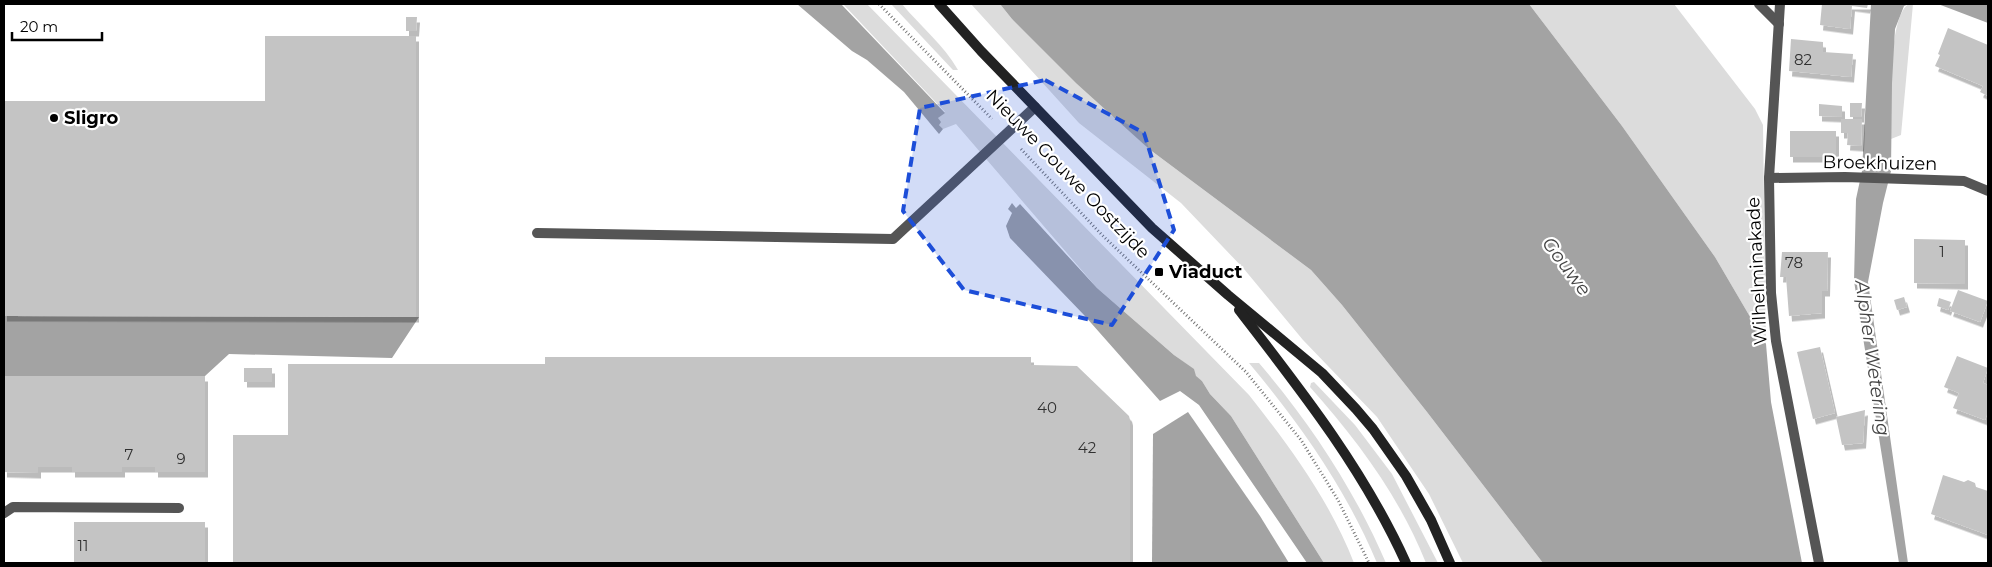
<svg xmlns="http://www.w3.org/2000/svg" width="1992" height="567" font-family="Montserrat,sans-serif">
<defs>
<filter id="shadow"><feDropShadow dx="3" dy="5.5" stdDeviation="0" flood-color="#0004"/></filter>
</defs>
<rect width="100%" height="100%" fill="#fff"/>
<g fill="#dcdcdc">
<path d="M843,4H867L1249,395C1290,447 1330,501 1354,563H1324L1231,416L1210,394L1202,381L1196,377L1193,369L1174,355L1097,288L956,124L943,129L939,125L938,118L945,112Z"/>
<path d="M891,4H902C920,26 944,45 958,70H953Z"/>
<polygon points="971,4 1000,4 1012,19 1149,149 1311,270 1342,305 1427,412 1543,563 1463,563 1429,494 1377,417 1303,340 1244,269 1181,203 1079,123"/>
<polygon points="1529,4 1674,4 1755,109 1763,125 1766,344 1715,257 1622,126"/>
<path d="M1909,4H1913L1901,135L1891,139C1891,114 1887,16 1909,4Z"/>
<path d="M1249,363H1259C1311,424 1354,489 1386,563H1377C1346,489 1300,424 1249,363Z"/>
<path d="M1314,382L1355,425L1392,474L1438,563H1426C1399,496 1358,441 1310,387L1311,383Z"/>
</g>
<g fill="#a3a3a3">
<polygon points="797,4 841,4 945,113 938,118 941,122 939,125 943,129 939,134 904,92 867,60 852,51"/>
<polygon points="1000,4 1529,4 1622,126 1715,257 1766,344 1771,402 1802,563 1543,563 1427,412 1342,305 1311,270 1149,149 1076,83 1012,19"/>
<polygon points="1871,4 1909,4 1904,6 1895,29 1892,83 1891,171 1883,203 1868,282 1908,563 1899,563 1854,281 1856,199 1862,171"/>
<polygon points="1938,4 1988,4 1988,23"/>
<polygon points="1012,203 1016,208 1020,204 1097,288 1174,355 1194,369 1196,376 1202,381 1210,394 1231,416 1324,563 1307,563 1199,405 1180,391 1160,401 1084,315 1010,238 1006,226 1012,213 1008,209"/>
<polygon points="4,316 419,317 392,358 229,354 205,376 4,376"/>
<polygon points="1188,412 1260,516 1289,563 1152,563 1153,434"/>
</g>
<g fill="#c4c4c4" filter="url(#shadow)">
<polygon points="1822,4 1868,4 1867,8 1852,6 1850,29 1820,25"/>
<polygon points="406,17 417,17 416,31 406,31"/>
<polygon points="1948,28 1988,45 1988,96 1980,92 1983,86 1935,66 1940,55 1938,54"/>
<polygon points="265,36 416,36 416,317 4,316 4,101 265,101"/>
<polygon points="1791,39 1823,42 1823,52 1853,54 1851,77 1789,71"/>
<polygon points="1850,103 1862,103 1861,117 1850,117"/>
<polygon points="1819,104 1842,106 1842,117 1819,116"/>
<polygon points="1841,119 1862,119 1861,146 1847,145 1848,133 1841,133"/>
<rect x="1790" y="131" width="46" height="26"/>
<polygon points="1914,239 1965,240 1965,284 1914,283"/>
<polygon points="1782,252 1828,252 1827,291 1822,291 1822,313 1789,316 1786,277 1780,277"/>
<polygon points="1958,290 1988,301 1980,322 1950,311"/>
<polygon points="1904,297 1907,307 1897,310 1894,300"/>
<polygon points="1939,298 1951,302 1948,310 1937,306"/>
<polygon points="1820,347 1835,413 1813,419 1797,352"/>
<polygon points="1957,356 1988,368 1983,383 1988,385 1988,412 1985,420 1953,408 1959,393 1944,387"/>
<polygon points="545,357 1031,357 1031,365 1077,366 1129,416 1130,420 1130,563 233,563 233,435 288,435 288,364 545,364"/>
<rect x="244" y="368" width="28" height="14"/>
<polygon points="4,376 205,376 205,472 155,472 155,467 122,467 122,472 72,472 72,467 38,467 38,473 4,472"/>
<polygon points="1865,410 1863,443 1842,445 1836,417"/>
<polygon points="1943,475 1964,482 1968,480 1975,483 1976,487 1988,491 1988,535 1931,514"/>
<rect x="74" y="522" width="131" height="41"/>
</g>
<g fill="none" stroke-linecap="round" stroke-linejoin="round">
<g stroke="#777" stroke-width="3" stroke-dasharray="1 2.5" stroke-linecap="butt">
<polyline points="879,4 992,119"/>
<polyline points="1021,149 1102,235 1246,372 1301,440 1338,500 1369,563"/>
</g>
<g stroke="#555" stroke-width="10">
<polyline points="1759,4 1779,24"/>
<polyline points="537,233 893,239 1035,107"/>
<polyline points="4,513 13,507 179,508"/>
</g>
<g stroke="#555" stroke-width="10">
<polyline points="1780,4 1769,178 1771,293 1776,341 1819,563"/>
<polyline points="1769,178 1845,177 1964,181 1988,191"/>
</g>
<g stroke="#222" stroke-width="10">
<polyline points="939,4 981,51 1152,228 1228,295 1322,373 1356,409 1373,429 1406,476 1431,520 1450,563"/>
<path d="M1239,310C1301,390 1364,470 1406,563"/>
</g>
</g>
<path fill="#1d4ed8" fill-opacity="0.2" stroke="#1d4ed8" stroke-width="4" stroke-dasharray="10 6" stroke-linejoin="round" d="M1045,80L1144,133L1174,230L1112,325L964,290L903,211L920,108Z"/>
<g fill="#000" stroke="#fff" stroke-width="2">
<circle cx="54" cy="118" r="5"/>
<rect x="1154" y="267" width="10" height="10" rx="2.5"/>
</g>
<g text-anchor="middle" stroke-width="4.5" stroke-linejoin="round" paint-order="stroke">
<g font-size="15" fill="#313131">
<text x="1803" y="65">82</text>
<text x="1942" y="257">1</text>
<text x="1794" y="268">78</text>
<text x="1047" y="413">40</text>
<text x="1087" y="453">42</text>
<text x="129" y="460">7</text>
<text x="181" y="464">9</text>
<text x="83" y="551">11</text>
</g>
<g font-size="18" font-weight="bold" fill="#000" stroke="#fff" text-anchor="start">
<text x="64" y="124">Sligro</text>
<text x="1169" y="278">Viaduct</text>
</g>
<g font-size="18" fill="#000" stroke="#fff">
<text transform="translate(1880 163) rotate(1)" y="6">Broekhuizen</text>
<text transform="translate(1068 174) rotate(46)" y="6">Nieuwe Gouwe Oostzijde</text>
<text transform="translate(1757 271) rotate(-93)" y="6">Wilhelminakade</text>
</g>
<g font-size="19" font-style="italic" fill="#444" stroke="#fff">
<text transform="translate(1567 266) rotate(53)" y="7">Gouwe</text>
<text transform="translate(1873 358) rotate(82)" y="7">Alpher Wetering</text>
</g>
</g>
<rect width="1992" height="567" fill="none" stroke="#000000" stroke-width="10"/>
<path d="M12 32v8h90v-8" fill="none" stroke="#000000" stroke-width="2.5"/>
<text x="20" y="32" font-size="15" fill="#000000" stroke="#ffffff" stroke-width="4" paint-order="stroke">20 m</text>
</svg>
